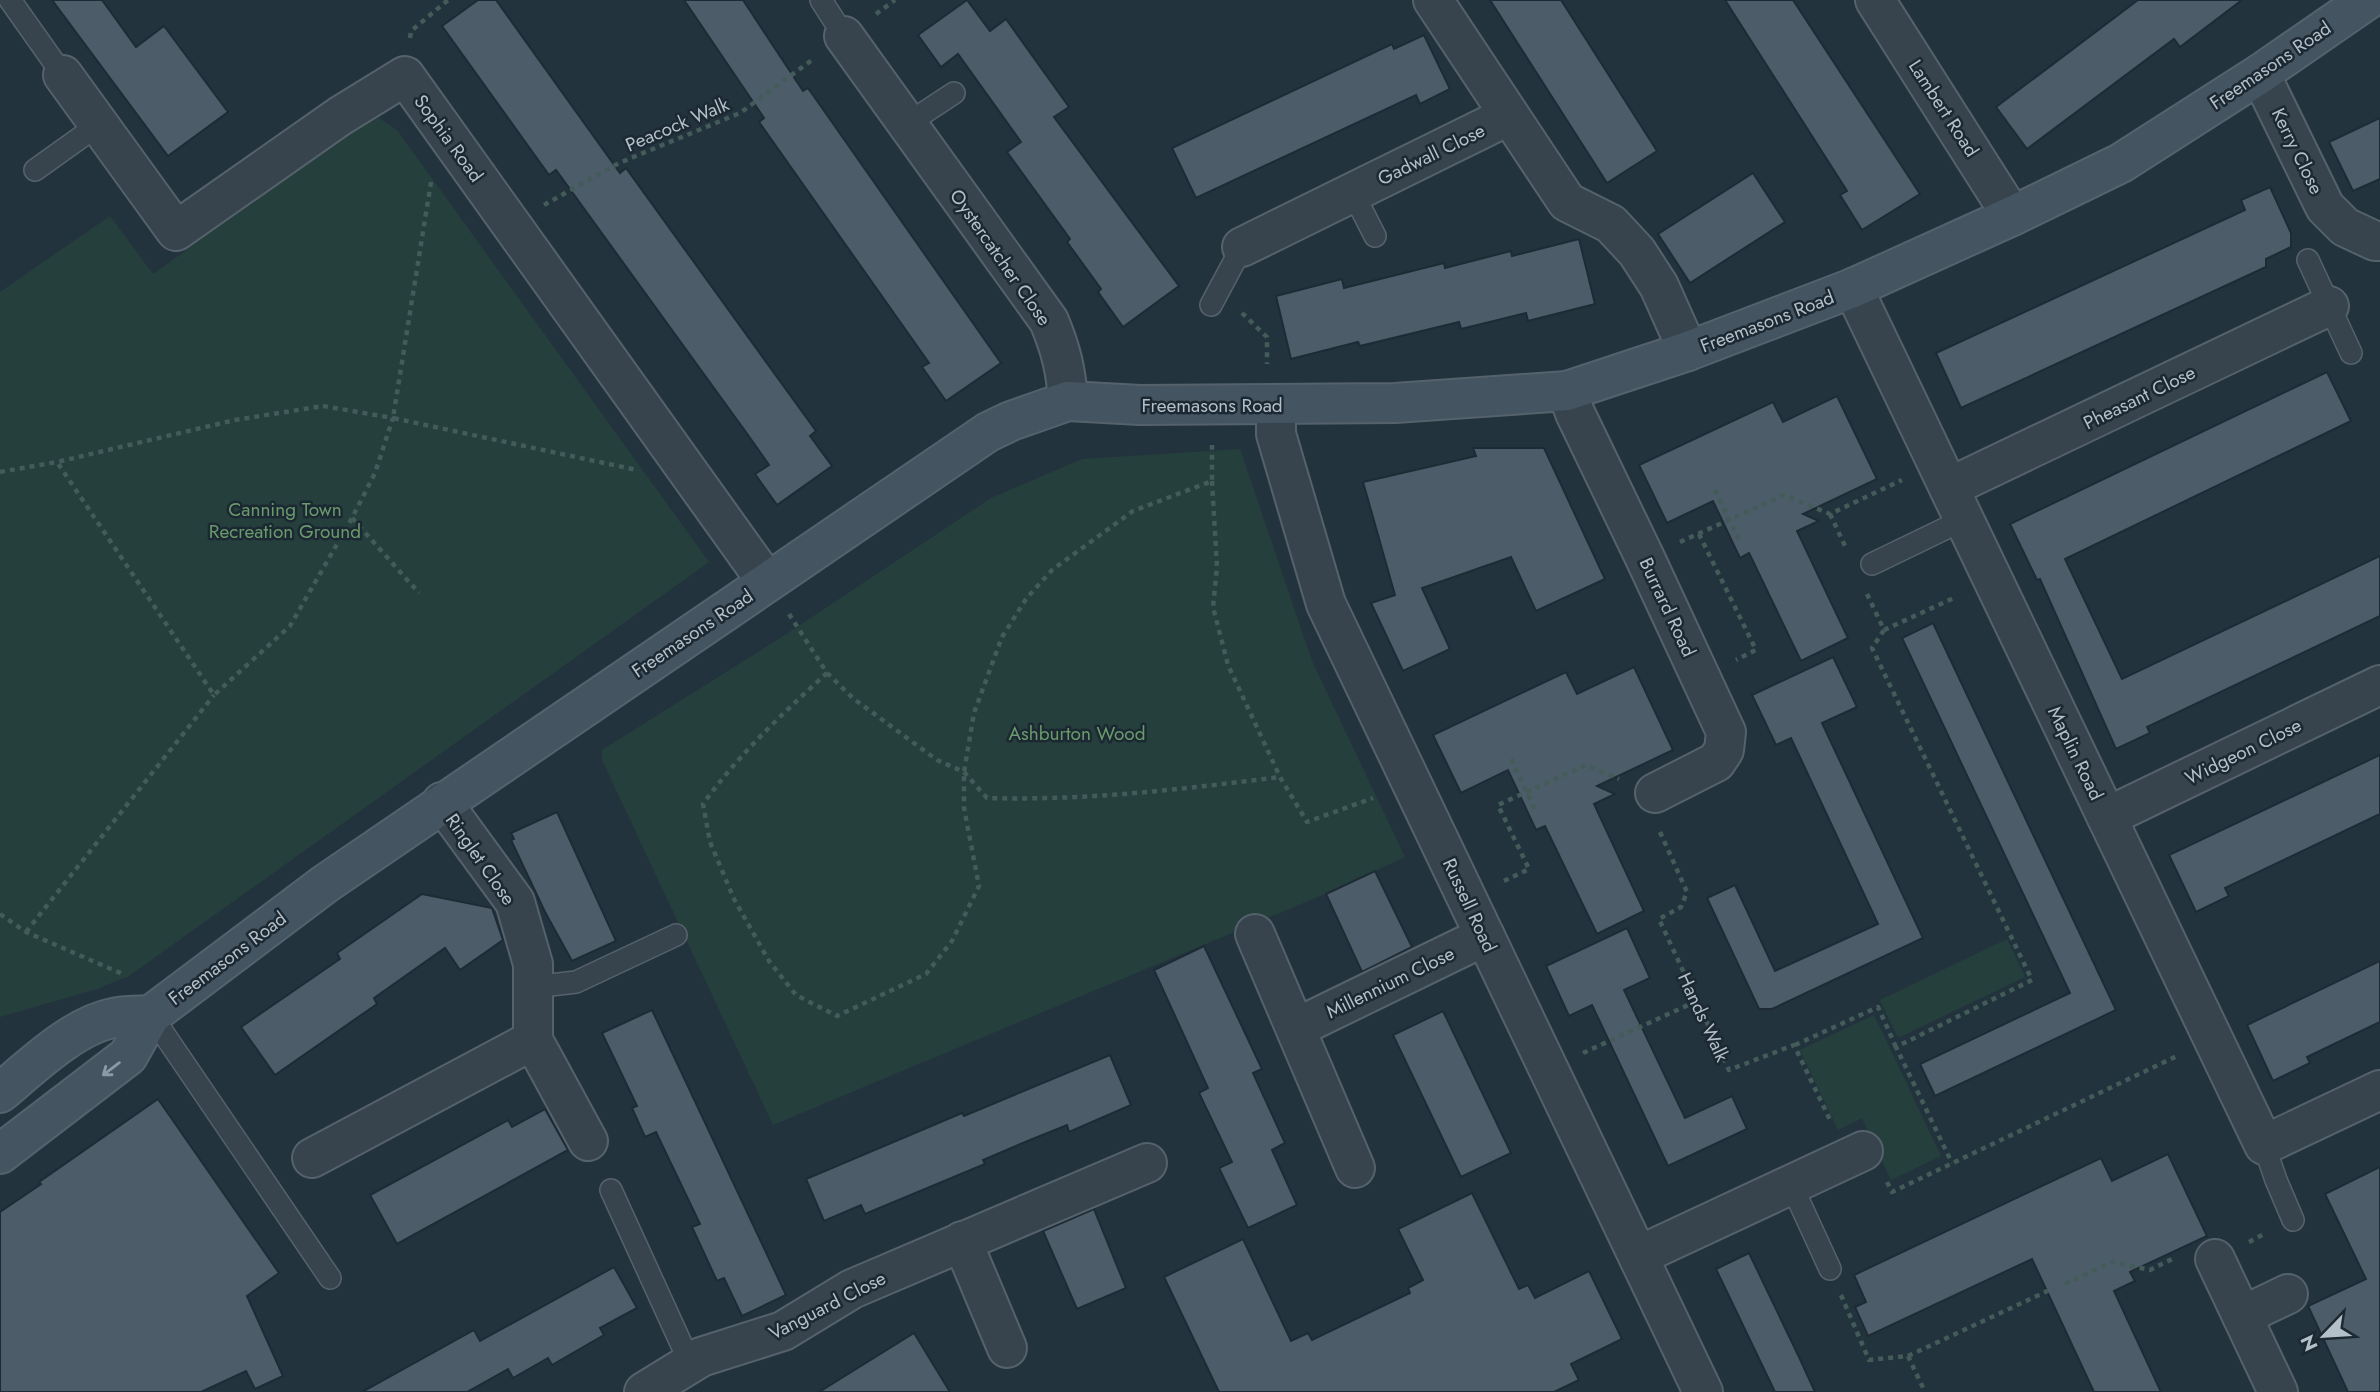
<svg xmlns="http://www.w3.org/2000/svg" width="2380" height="1392" font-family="Jost,sans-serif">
<rect width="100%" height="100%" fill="#23333e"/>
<g fill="#253f3d">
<polygon points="379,118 397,130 709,562 129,976 97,989 0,1017 0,292 110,216 153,274 351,132"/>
<polygon points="1240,449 1312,661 1405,857 1325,894 773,1125 602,760 602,750 782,637 991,498 1082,459"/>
<polygon points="2007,939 2025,977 1898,1038 1880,1000"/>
<polygon points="1874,1015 1941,1156 1891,1180 1862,1118 1838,1130 1800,1050"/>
</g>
<g fill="#4c5d69" stroke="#1e2b35" stroke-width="2">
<polygon points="52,0 102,0 136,47 164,26 228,112 168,156"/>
<polygon points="478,0 496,0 620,173 626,168 816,431 810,436 832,466 777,505 755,474 769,465 748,435 556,170 549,175 442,26"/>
<polygon points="684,0 743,0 803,91 808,88 1001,363 946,401 922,367 929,363 759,122 764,118"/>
<polygon points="967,0 990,31 1006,19 1069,107 1054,117 1179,286 1123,327 1098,292 1101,289 1067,242 1070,239 1007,152 1021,142 958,54 941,67 918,35"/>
<polygon points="1490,0 1561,0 1657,151 1607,183"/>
<polygon points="1725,0 1793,0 1920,194 1862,230 1840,195 1847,191"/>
<polygon points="2138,0 2242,0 2180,47 2174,39 2027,149 1996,107"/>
<polygon points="1424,35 1450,89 1420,104 1416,95 1196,198 1172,148 1392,44 1394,49"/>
<polygon points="2380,118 2380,179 2353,191 2329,142"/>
<polygon points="1753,173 1785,222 1690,283 1658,234"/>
<polygon points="2270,187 2291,233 2291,247 2266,259 2266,267 1961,408 1936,353 2245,210 2241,200"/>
<polygon points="1579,239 1595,304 1528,321 1526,313 1461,329 1459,322 1360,346 1358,342 1291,359 1276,296 1342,279 1344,288 1444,263 1445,268 1511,251 1512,256"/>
<polygon points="2327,372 2351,421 2065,559 2122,679 2380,556 2380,616 2147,727 2150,733 2116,749 2040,579 2037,580 2010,524"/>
<polygon points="1837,396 1877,479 1803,514 1819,521 1797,531 1848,638 1801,661 1749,553 1740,558 1713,501 1667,523 1639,465 1773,402 1783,422"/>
<polygon points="1473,448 1544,448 1605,579 1536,611 1511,557 1422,588 1450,649 1403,671 1371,603 1395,595 1363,482 1476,456"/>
<polygon points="1933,623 2116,1010 1935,1096 1920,1064 2070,993 1902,638"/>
<polygon points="1833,657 1857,707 1822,723 1923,938 1772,1009 1759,1009 1707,898 1735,885 1775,971 1878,924 1791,738 1776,745 1752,695"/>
<polygon points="1634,667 1673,750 1597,786 1615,794 1594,804 1644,911 1597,934 1545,826 1536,830 1508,770 1461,793 1433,735 1566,672 1577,694"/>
<polygon points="2380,755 2380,814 2225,888 2229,896 2196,912 2169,855"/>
<polygon points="557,812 616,941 572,961 545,912 511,840 514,839 511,833"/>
<polygon points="1375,871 1412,947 1362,972 1326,894"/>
<polygon points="422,894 492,908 503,940 460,970 445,948 374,998 377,1004 275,1075 241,1027 340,959 337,953"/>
<polygon points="1627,928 1650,978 1624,990 1685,1118 1732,1096 1747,1129 1668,1166 1592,1005 1569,1016 1546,966"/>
<polygon points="1204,946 1262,1069 1253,1073 1285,1143 1272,1150 1297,1205 1248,1228 1219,1168 1232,1162 1199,1093 1208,1088 1154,970"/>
<polygon points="2380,961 2380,1022 2307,1057 2310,1063 2273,1081 2247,1025"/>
<polygon points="652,1010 786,1295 742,1316 724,1278 717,1281 692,1227 700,1224 656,1132 645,1137 632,1108 637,1106 602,1033"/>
<polygon points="1443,1011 1511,1153 1461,1177 1393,1035"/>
<polygon points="1110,1055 1131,1105 1069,1132 1067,1125 1030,1140 983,1160 985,1164 865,1214 861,1205 824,1221 806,1179 962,1113 964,1116"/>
<polygon points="158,1099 279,1273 247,1296 283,1376 255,1389 246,1371 201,1392 0,1392 0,1212 41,1184 39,1182"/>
<polygon points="545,1109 568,1150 397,1244 370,1195 508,1120 512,1127"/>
<polygon points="2168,1154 2207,1236 2130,1272 2135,1281 2114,1291 2161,1392 2094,1392 2032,1259 1868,1336 1855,1307 1866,1302 1854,1275 2101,1158 2112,1181"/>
<polygon points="2380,1167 2380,1392 2348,1392 2308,1306 2366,1279 2325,1194"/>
<polygon points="1472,1193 1519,1289 1528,1285 1535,1298 1589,1271 1622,1339 1571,1364 1579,1380 1554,1392 1219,1392 1164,1277 1243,1239 1291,1341 1308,1333 1312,1340 1410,1293 1408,1288 1423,1280 1398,1229"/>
<polygon points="1094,1209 1126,1288 1077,1309 1043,1231"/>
<polygon points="1749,1253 1799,1357 1815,1392 1775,1392 1716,1269"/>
<polygon points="614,1267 637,1308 600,1328 604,1335 552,1365 548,1358 513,1378 508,1369 467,1392 362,1392 474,1330 480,1341"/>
<polygon points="914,1333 950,1392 819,1392 877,1356"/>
</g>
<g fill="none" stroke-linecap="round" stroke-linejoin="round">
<defs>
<g id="lane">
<polyline points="10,0 63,75"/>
<polyline points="821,0 844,36"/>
<polyline points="907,124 954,93"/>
<polyline points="35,170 98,125"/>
<polyline points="1353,193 1375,236"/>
<polyline points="2308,260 2351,353"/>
<polyline points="1211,305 1242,247"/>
<polyline points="1872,564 1965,519"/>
<polyline points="533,987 576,982 676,935"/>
<polyline points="151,1015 330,1278"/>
<polyline points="2264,1145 2276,1180 2293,1220"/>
<polyline points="1791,1184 1830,1269"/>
<polyline points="611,1190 690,1363"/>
</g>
<g id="street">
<polyline points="1433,0 1567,202 1611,224 1637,252 1659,286 1688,351"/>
<polyline points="1875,0 2012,216"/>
<path d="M844,36L1049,321C1061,350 1066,370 1068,401"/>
<polyline points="2260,74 2325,207 2345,227 2375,241 2380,241"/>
<polyline points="63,75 176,231 340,116 405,76 767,582"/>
<polyline points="1242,247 1508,116"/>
<polyline points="1853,288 2264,1145 2380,1090"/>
<polyline points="1567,391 1575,413 1645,558 1726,732 1724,750 1716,762 1655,793"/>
<polyline points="1276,405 1276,434 1326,604 1703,1392"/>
<polyline points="1950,487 2329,306"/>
<polyline points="442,802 515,902 533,964 533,1040 588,1141"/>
<polyline points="2107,817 2380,685"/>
<polyline points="1255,934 1355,1168"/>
<polyline points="1296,1028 1485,936"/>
<polyline points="312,1158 533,1040"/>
<polyline points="962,1241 1007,1348"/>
<polyline points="1638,1256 1863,1151"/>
<polyline points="2215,1259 2278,1392"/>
<polyline points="2242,1316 2288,1294"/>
<polyline points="644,1392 701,1357 783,1331 852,1289 1147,1163"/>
</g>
<g id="secondary">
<path d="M0,1093C31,1067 73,1026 113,1018C125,1015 139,1016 151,1015"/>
<polyline points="0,1154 128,1056 151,1015 325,884 988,432 1011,421 1068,401 1140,405 1395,403 1567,391 1688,351 1853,288 2012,216 2121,163 2260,74 2367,0"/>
</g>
</defs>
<use href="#lane" stroke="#55626c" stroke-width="24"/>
<use href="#street" stroke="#55626c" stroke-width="42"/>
<use href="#secondary" stroke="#55626c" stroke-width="42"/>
<g stroke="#435b59" stroke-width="4.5" stroke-dasharray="5 5" stroke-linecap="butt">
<polyline points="876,14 895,0"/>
<polyline points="410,38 411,31 448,0"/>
<polyline points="431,182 393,418 637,470"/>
<polyline points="544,205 619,163 740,113 812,60"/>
<polyline points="1242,313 1267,337 1267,364"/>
<polygon points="323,406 393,418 375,473 352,518 290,626 214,695 57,462 235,420"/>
<polyline points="0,472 57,462"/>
<polyline points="1212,481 1217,567 1213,607 1228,665 1280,777 1307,822 1373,798"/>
<polyline points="1830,514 1846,548"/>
<polyline points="352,518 419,593"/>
<polyline points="1699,534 1756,650 1736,660"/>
<polyline points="1680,542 1784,495 1830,514 1902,480"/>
<polyline points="1867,594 1884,630 1872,648 2032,980 1896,1047 1952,1163"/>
<path d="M789,614L827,673C782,714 739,754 703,804L710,842L734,899L769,961L796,995L837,1016L926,974L952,941L979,886L964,808V772L974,713L1002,637L1026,599L1052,570L1133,511L1212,481V445"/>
<polyline points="1884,630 1956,597"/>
<path d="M827,673L854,699L937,760L964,772L987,798C1085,801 1183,789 1280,777"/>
<polyline points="1660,832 1687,892 1681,907 1659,919 1729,1070 1794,1045 1831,1122"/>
<polyline points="1504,881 1529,869 1498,805 1586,765 1619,779"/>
<polyline points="0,914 26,932 125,975"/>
<polyline points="26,932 214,695"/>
<polyline points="1795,1045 1878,1007 1896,1047"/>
<polyline points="1583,1053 1697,1001"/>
<polyline points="1887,1182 1892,1192 2177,1056"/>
<polyline points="2249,1242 2266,1233"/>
<polyline points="2065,1284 2112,1262 2150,1270 2174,1258"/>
<polyline points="1841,1295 1869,1360 1908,1356 2054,1288"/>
<polyline points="1908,1356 1925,1392"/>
</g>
<use href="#lane" stroke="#37444e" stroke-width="21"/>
<use href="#street" stroke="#37444e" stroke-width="38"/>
<use href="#secondary" stroke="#455461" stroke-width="38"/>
<g stroke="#435b59" stroke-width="4.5" stroke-dasharray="5 5" stroke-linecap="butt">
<polyline points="1715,490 1739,540"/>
<polyline points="1511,759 1536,812"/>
</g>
</g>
<defs><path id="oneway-shaft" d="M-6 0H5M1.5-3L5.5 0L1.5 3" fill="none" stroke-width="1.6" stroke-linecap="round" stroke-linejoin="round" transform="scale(1.75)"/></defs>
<use stroke="#8c9aa5" href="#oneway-shaft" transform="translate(111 1069) rotate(143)"/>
<g text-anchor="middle" stroke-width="5" stroke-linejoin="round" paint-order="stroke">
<g font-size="19" fill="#b3bfc9" stroke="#1c2933">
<text transform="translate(2270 65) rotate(-34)" y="7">Freemasons Road</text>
<text transform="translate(1944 108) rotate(57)" y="7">Lambert Road</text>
<text transform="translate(677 124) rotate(-23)" y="7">Peacock Walk</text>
<text transform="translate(449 138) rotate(54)" y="7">Sophia Road</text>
<text transform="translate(2298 151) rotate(64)" y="7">Kerry Close</text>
<text transform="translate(1431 154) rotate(-26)" y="7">Gadwall Close</text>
<text transform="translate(1001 257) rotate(55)" y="7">Oystercatcher Close</text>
<text transform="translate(1767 321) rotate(-21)" y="7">Freemasons Road</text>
<text transform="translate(2139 397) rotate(-26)" y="7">Pheasant Close</text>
<text x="1212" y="412">Freemasons Road</text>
<text transform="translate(1668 607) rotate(65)" y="7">Burrard Road</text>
<text transform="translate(692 633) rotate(-34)" y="7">Freemasons Road</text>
<text transform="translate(2243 751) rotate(-26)" y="7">Widgeon Close</text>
<text transform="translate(2076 753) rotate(64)" y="7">Maplin Road</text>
<text transform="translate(481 859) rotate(55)" y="7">Ringlet Close</text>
<text transform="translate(1470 905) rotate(65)" y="7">Russell Road</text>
<text transform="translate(227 958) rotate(-37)" y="7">Freemasons Road</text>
<text transform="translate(1390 982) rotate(-26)" y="7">Millennium Close</text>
<text transform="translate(1704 1017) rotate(65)" y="7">Hands Walk</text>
<text transform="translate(827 1305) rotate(-27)" y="7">Vanguard Close</text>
</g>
<g font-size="19" fill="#6a9a6c" stroke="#1c2933">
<text x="285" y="516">Canning Town<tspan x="285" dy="22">Recreation Ground</tspan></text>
<text x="1077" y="740">Ashburton Wood</text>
</g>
</g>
<g transform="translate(2324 1336) rotate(245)" stroke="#1c2933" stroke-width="5" paint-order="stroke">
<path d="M0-5L12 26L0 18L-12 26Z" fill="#b3bfc9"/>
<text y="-10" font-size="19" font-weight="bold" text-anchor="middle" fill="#b3bfc9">N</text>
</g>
</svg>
